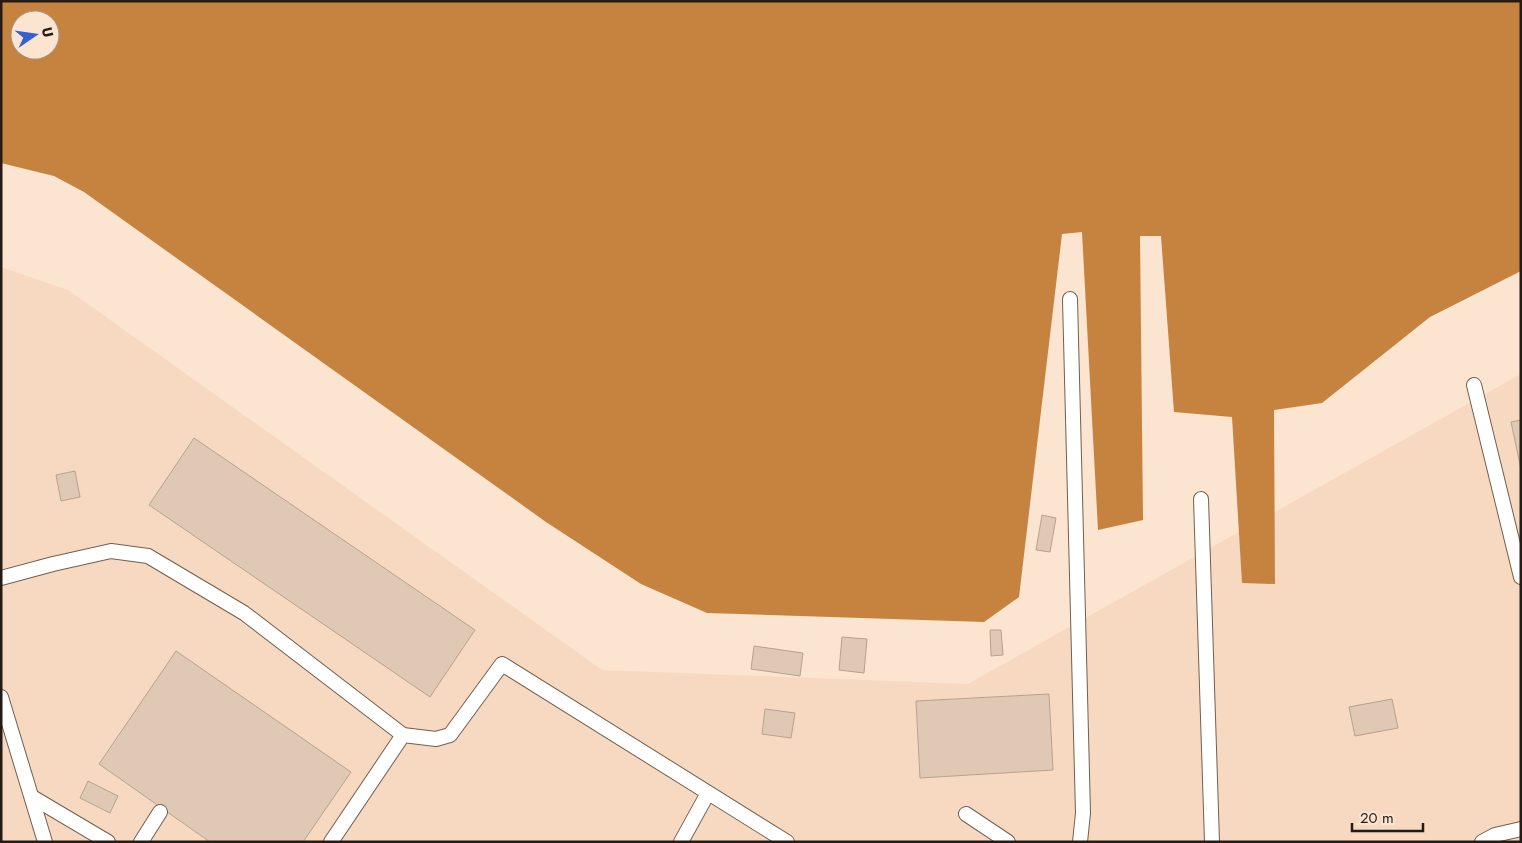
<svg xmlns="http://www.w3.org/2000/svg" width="1522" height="843" font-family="Jost,sans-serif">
<rect width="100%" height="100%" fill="#fbe4d0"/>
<polygon fill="#f6d9c0" points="1,267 68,290 602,670 968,684 1521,374 1521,842 1,842"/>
<path fill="#c6833f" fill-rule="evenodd" d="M1,1H1521V271L1430,317L1322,403L1274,410L1275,584L1242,583L1232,417L1174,412L1161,236H1140L1143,520L1098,530L1082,232L1062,234L1019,597L984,622L707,613L641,584L546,522L84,192L54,176L1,163ZM20,20H50V50H20Z"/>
<g fill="#dfc9b5" stroke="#b8a28f">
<polygon points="1521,420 1521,469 1511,422"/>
<polygon points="194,438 475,630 430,697 149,505"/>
<polygon points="75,471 80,497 61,501 56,475"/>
<polygon points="1042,515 1056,518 1050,552 1036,550"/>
<polygon points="990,630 1001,630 1003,655 991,656"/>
<polygon points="842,637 867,639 864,673 839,670"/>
<polygon points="754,646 803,653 800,676 751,669"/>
<polygon points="176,651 351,772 303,842 210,842 99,764"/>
<polygon points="1049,694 1053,770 920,778 916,701"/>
<polygon points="1392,699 1398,728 1355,736 1349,707"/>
<polygon points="765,709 795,713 791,738 762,734"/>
<polygon points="88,781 118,796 110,813 80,798"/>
</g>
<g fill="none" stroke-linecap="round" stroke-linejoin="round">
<defs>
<g id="service">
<polyline points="1070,299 1083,813 1080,842"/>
<polyline points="1474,385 1521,577"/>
<polyline points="1201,499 1212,842"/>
<polyline points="1,578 53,564 111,551 148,556 244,613 403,735 436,739 450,735 502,664 787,842"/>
<polyline points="1,697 45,842"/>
<polyline points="32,797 108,842"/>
<polyline points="966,814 1008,842"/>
<polyline points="141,842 160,812"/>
<polyline points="331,842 403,735"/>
<polyline points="681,842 708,793"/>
<polyline points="1482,842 1495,835 1521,829"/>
</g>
</defs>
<use href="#service" stroke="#735f4e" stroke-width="16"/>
<use href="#service" stroke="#fff" stroke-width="14"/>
</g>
<rect width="1522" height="843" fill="none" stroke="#231b14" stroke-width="5"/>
<g transform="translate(35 35) rotate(77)"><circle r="24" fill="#fbe4d0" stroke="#a59485"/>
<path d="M0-4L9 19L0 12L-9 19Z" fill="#365fcf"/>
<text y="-8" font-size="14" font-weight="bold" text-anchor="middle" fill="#231b14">U</text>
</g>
<path d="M1352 823v8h71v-8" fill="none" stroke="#231b14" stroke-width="2.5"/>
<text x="1360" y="823" font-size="15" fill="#231b14" stroke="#fbe4d0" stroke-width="4" paint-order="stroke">20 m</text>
</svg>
